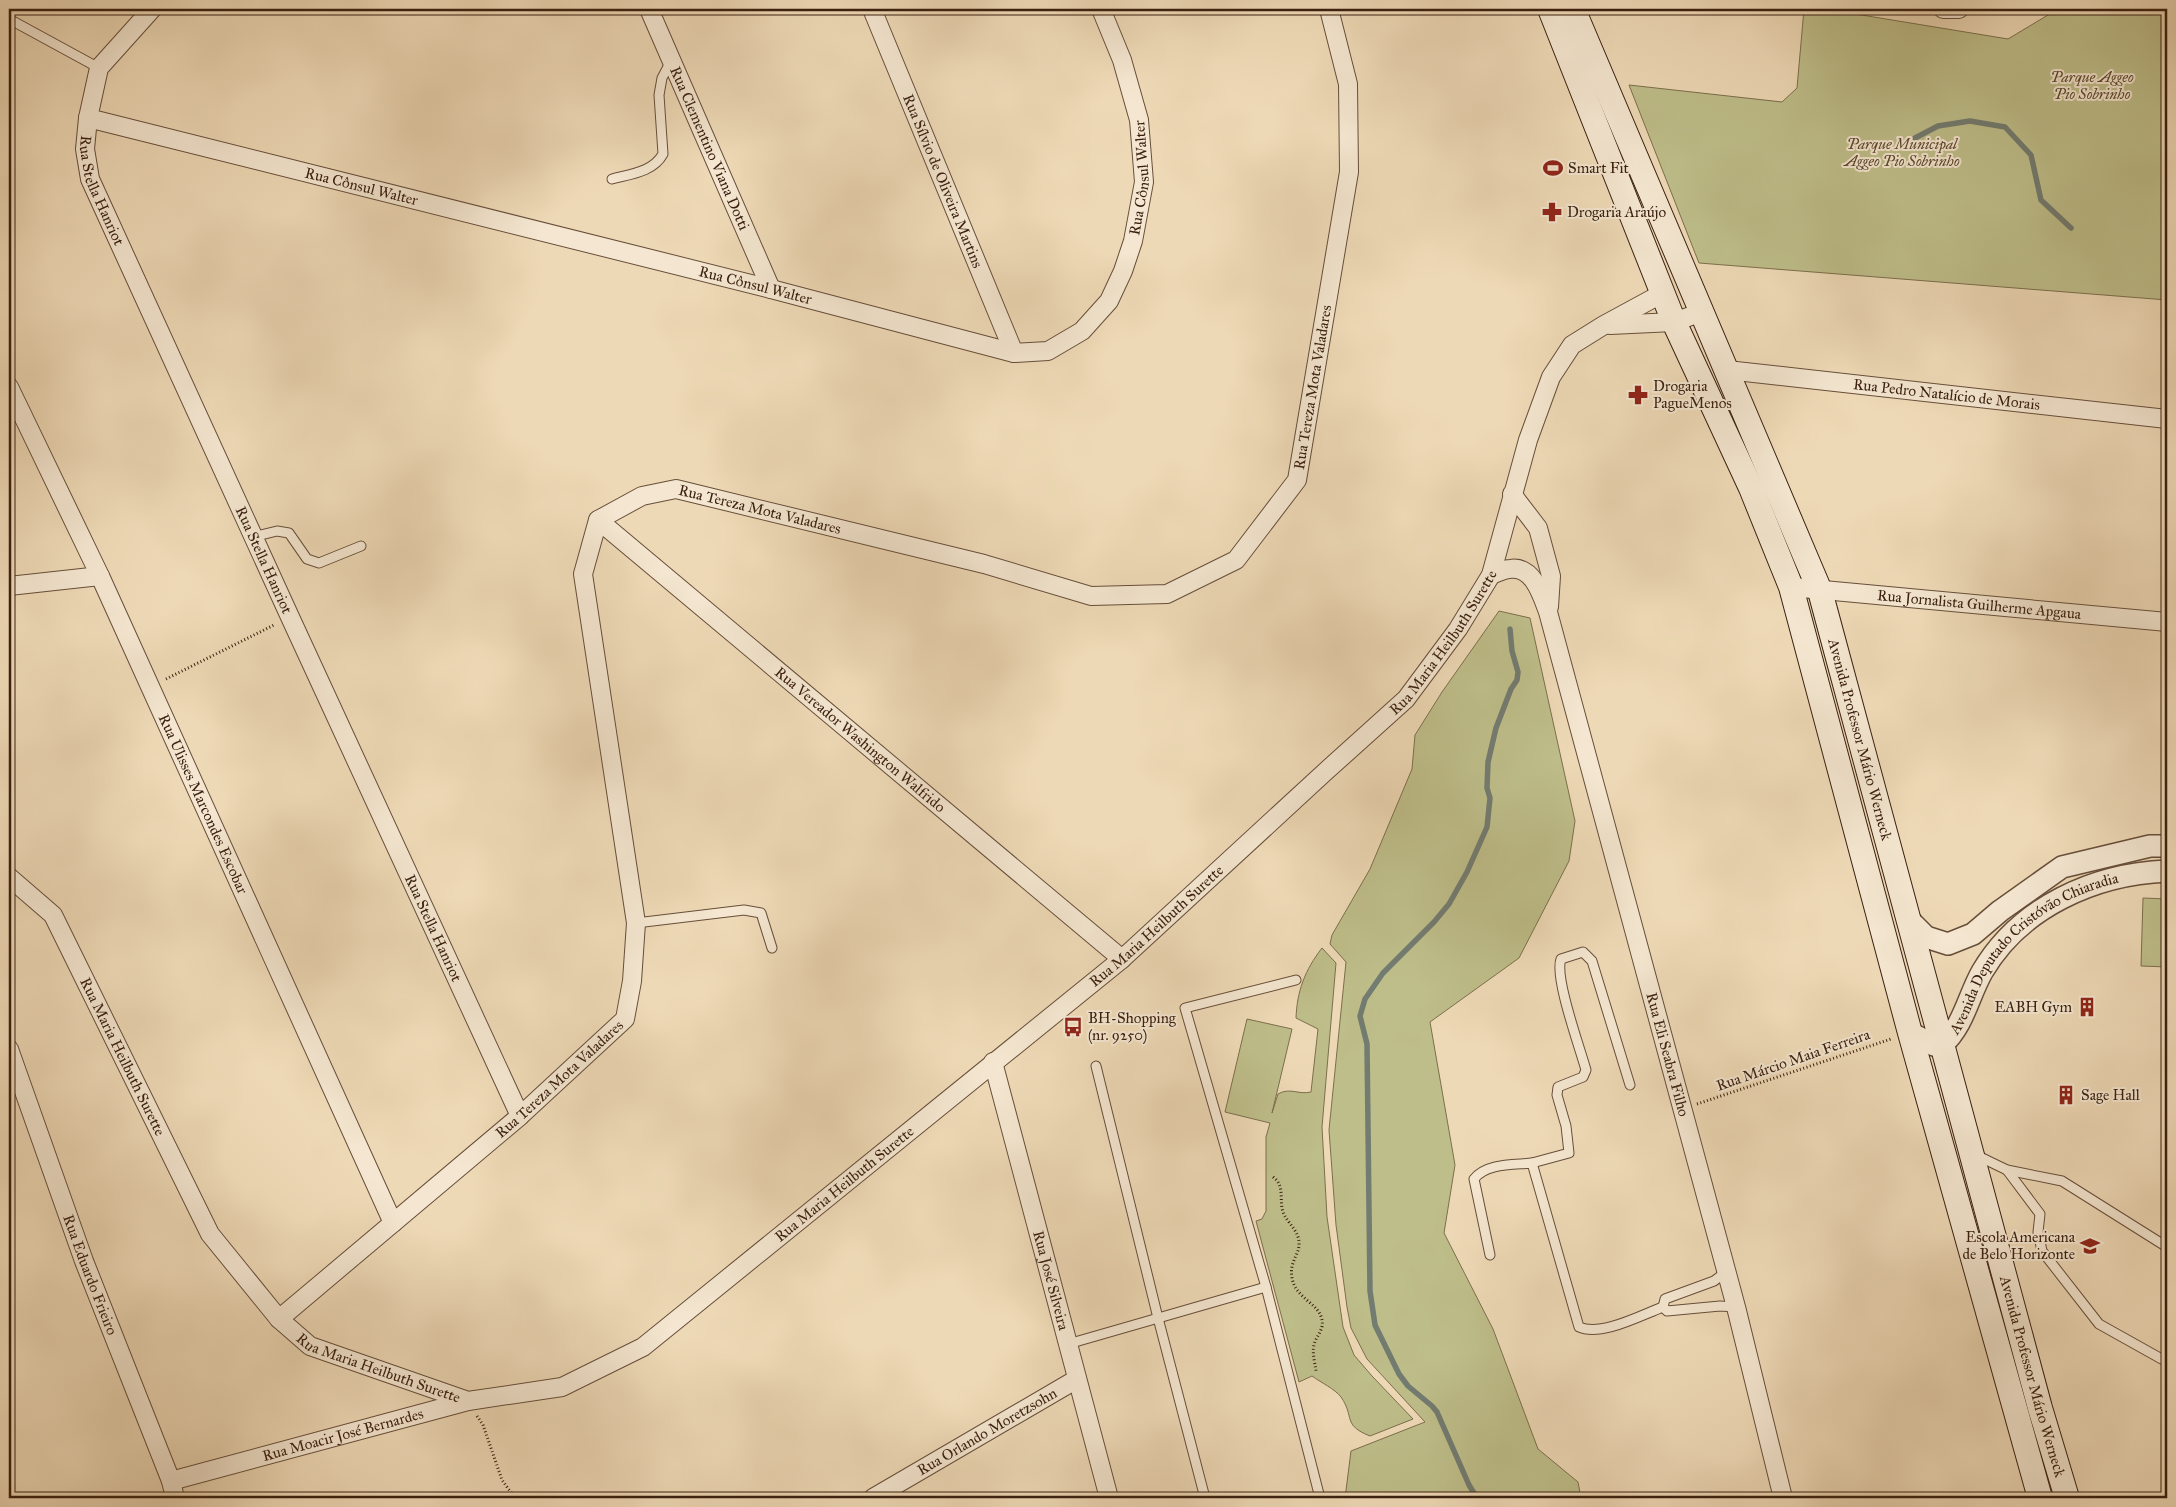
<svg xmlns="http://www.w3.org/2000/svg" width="2176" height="1507" font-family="'IM FELL Great Primer',serif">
<rect width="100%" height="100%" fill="#eed9b6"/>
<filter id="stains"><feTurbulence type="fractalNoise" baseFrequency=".004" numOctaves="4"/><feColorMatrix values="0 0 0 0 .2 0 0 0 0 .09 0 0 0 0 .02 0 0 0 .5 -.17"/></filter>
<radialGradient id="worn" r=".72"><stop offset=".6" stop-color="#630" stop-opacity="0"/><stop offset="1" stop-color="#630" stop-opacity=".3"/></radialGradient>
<g fill="#bebe8a" stroke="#7c6f4d">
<polygon points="1804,9 1825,9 2008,39 2058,9 2167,9 2167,300 1699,263 1629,85 1782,102 1797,88"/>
<polygon points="1499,611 1530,618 1575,821 1569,861 1519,958 1430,1022 1455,1165 1444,1233 1493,1329 1538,1449 1578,1482 1581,1498 1345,1498 1351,1451 1425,1422 1367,1359 1351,1328 1347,1307 1336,1225 1329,1130 1346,962 1330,944 1332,935 1370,869 1412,769 1415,735 1442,692"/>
<polygon points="2143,898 2167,899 2167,967 2141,966"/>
<path d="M1322,948L1336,963L1322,1127L1327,1217L1343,1327L1354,1355L1372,1376L1413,1419L1370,1436C1342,1425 1355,1417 1341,1397C1335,1389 1320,1382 1312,1376L1299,1382L1256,1221L1262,1219L1266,1211V1137L1270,1123L1225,1112L1247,1019L1292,1029L1272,1113L1278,1094C1290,1087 1298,1095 1311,1092L1318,1029L1296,1018C1297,991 1305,970 1322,948Z"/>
</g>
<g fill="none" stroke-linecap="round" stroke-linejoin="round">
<g stroke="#737c71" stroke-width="5.5">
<polyline points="1915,138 1938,126 1970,121 2005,127 2031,155 2041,200 2071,228"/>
<polyline points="1477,1498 1469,1485 1437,1412 1432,1406 1408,1386 1399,1374 1375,1325 1370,1291 1367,1044 1360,1016 1365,999 1383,973 1434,922 1449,904 1467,872 1487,827 1490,798 1487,788 1488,762 1496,728 1511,689 1517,680 1518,672 1512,651 1510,629"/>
</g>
<defs>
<g id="service">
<polyline points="9,19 99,68"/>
<path d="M612,179C631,174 653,172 663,154L659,95L662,78L671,61"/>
<polyline points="253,537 277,531 289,533 307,559 319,563 361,546"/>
<polyline points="636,923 744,910 761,913 772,948"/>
<polyline points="1296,980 1185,1008 1266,1287 1320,1498"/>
<polyline points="1096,1066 1158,1318 1205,1498"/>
<polyline points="1976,1155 2007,1170 2062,1181 2167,1247"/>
<path d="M1532,1163L1569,1153L1566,1126L1557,1095L1558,1087L1583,1077L1586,1070C1580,1048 1554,977 1561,959L1583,952L1592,961L1630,1085"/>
<polyline points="2007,1170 2040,1214 2038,1232 2042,1251 2099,1324 2167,1362"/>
<path d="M1490,1255L1474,1179C1486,1163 1514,1165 1532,1163L1579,1327C1601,1337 1641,1315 1663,1307"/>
<polyline points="1726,1272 1714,1281 1665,1299 1663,1307 1667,1311 1720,1306 1736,1307"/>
<polyline points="1068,1344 1266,1287"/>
</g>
<g id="minor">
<path id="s1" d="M152,9L99,68L88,118L85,149L90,179L290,617L520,1116"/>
<path id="s2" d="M649,9L771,289"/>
<path id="s3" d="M872,9L1014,353"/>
<polyline points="1943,9 1959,9"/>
<path id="s4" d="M88,118L771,289L1014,353L1048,351L1082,331L1109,301L1123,271L1133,241L1144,182L1139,120L1122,60L1101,9"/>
<polyline points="1610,325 1674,322 1702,312"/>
<path id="s5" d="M1727,370L2167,419"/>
<path id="s6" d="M9,387L100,576L393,1223"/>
<polyline points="1512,494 1538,528 1551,576 1549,607"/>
<path id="s7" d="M598,520L1122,959"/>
<path id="s8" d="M1491,575C1497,573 1504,569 1510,569C1533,565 1542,596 1548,612L1736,1307L1783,1498"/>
<polyline points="9,586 100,576"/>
<path id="s9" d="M1791,587L2167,622"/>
<path id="s10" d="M9,877L53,915L210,1234L279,1319L310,1346L468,1401L562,1387L643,1347L1122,959L1325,772L1406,699L1458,629L1491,575L1528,440L1551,377L1572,345L1604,325L1663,293"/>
<path id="s11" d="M9,1049L84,1261L171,1481L175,1498"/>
<path id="s12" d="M993,1062L1109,1498"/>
<path id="s13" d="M279,1319L520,1116L625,1019L632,981L636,923L583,574L598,520L642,496L676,489L984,564L1091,596L1167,594L1236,560L1297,480L1349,172L1348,84L1329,9"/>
<path id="s14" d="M171,1481L468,1401"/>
<path id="s15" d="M873,1498L1077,1379"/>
</g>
<g id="tertiary">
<polyline points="1910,921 1926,937 1948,944 1973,934 2000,911 2062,867 2150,846 2167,846"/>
<path id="s16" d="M1910,1033L1934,1045H1942C1964,1025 1968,997 1982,972C2020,907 2094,874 2167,871"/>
</g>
<g id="secondary">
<polyline points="1550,9 1674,322 1751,488 1791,587 1910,1033 2040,1498"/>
<path id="s17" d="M1573,9L1820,591L2040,1408L2067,1498"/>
</g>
</defs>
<use href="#service" stroke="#674e3a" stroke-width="11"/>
<use href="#minor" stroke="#674e3a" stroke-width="20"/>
<use href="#tertiary" stroke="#674e3a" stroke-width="24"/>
<use href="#secondary" stroke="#3a2010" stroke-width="26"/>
<g stroke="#3a2010" stroke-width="3" stroke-dasharray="1 2.5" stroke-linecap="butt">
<polyline points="166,679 274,625"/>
<polyline points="1697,1104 1891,1039"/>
<path d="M1273,1177C1284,1185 1280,1196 1282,1208C1284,1221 1298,1228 1299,1242C1300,1255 1289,1261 1292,1278C1296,1299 1319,1303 1322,1320C1324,1330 1316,1336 1314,1345C1312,1353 1315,1363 1316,1371"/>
<polyline points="477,1416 483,1425 502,1480 515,1498"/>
</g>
<use href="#service" stroke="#f4e6d0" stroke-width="9"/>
<use href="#minor" stroke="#f4e6d0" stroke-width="18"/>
<use href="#tertiary" stroke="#f4e6d0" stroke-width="21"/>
<use href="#secondary" stroke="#f4e6d0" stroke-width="24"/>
</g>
<defs>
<symbol id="stadium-bare" viewBox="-9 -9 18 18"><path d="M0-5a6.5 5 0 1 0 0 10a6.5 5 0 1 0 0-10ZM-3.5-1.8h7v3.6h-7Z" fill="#8f2418" stroke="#f4e6d0" stroke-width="2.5" paint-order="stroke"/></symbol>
<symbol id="pharmacy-bare" viewBox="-9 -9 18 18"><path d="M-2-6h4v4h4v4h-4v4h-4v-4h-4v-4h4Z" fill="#8f2418" stroke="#f4e6d0" stroke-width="2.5" paint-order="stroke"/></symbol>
<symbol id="building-bare" viewBox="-9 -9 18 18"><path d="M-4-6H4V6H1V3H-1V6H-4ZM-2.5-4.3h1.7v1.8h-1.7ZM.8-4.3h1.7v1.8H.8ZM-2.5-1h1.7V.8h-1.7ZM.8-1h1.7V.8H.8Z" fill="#8f2418" stroke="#f4e6d0" stroke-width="2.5" paint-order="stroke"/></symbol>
<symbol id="bus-bare" viewBox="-9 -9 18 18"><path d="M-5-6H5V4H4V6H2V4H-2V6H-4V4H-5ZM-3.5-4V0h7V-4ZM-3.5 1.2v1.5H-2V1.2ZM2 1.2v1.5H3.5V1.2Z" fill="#8f2418" stroke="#f4e6d0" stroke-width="2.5" paint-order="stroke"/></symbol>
<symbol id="school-bare" viewBox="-9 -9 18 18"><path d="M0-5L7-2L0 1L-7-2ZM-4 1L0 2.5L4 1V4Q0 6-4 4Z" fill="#8f2418" stroke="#f4e6d0" stroke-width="2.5" paint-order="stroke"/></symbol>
</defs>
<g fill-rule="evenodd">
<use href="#stadium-bare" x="1539" y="154" width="28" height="28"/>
<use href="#pharmacy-bare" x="1538" y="198" width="28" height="28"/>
<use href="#pharmacy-bare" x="1624" y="381" width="28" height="28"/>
<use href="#building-bare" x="2073" y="993" width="28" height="28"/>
<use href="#bus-bare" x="1059" y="1013" width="28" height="28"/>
<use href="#building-bare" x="2052" y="1081" width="28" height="28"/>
<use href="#school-bare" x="2076" y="1232" width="28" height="28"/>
</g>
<g text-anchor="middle" stroke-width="4" stroke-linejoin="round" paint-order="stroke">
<g font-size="15" font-style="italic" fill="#5b482e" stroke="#f4e6d0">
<text x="2092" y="82">Parque Aggeo<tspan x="2092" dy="17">Pio Sobrinho</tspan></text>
<text x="1902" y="149">Parque Municipal<tspan x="1902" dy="17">Aggeo Pio Sobrinho</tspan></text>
</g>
<g font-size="15" fill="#3a2010" stroke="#f4e6d0">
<text dy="5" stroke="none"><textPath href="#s2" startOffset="152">Rua Clementino Viana Dotti</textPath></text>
<text dy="5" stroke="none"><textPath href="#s4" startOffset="1198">Rua Cônsul Walter</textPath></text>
<text dy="5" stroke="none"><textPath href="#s3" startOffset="186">Rua Sílvio de Oliveira Martins</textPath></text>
<text dy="5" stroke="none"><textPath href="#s4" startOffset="282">Rua Cônsul Walter</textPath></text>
<text dy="5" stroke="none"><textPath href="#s1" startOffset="206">Rua Stella Hanriot</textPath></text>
<text dy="5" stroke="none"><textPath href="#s4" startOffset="688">Rua Cônsul Walter</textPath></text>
<text dy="5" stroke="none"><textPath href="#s13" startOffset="1825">Rua Tereza Mota Valadares</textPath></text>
<text dy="5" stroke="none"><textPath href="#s5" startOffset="221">Rua Pedro Natalício de Morais</textPath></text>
<text dy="5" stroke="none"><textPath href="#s13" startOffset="1135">Rua Tereza Mota Valadares</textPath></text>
<text dy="5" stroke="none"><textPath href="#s1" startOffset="611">Rua Stella Hanriot</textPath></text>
<text dy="5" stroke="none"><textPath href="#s9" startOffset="189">Rua Jornalista Guilherme Apgaua</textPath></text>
<text dy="5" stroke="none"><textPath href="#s10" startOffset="1986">Rua Maria Heilbuth Surette</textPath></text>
<text dy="5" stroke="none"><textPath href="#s7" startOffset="342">Rua Vereador Washington Walfrido</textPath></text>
<text dy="5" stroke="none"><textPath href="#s17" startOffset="786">Avenida Professor Mário Werneck</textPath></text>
<text dy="5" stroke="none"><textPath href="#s6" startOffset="460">Rua Ulisses Marcondes Escobar</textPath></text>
<text dy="5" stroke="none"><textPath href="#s10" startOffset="1581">Rua Maria Heilbuth Surette</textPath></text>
<text dy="5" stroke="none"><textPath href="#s1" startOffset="1016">Rua Stella Hanriot</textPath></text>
<text dy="5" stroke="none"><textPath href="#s16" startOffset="170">Avenida Deputado Cristóvão Chiaradia</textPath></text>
<text dy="5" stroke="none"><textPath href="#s8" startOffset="541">Rua Eli Seabra Filho</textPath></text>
<text dy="5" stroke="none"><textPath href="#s10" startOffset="216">Rua Maria Heilbuth Surette</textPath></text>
<text transform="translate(1793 1060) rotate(-19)" y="5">Rua Márcio Maia Ferreira</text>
<text dy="5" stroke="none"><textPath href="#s13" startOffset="369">Rua Tereza Mota Valadares</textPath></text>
<text dy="5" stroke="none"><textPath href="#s10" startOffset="1176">Rua Maria Heilbuth Surette</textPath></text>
<text dy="5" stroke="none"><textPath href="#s11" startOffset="240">Rua Eduardo Frieiro</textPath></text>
<text dy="5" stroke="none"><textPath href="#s12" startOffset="226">Rua José Silveira</textPath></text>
<text dy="5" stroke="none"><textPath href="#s10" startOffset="636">Rua Maria Heilbuth Surette</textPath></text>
<text dy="5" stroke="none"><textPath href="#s17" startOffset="1446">Avenida Professor Mário Werneck</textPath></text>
<text dy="5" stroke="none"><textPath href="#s15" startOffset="132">Rua Orlando Moretzsohn</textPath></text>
<text dy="5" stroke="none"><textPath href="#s14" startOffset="178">Rua Moacir José Bernardes</textPath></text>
</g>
<g font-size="15" fill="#3a2010" stroke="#f4e6d0" text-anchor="start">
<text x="1568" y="173">Smart Fit</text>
<text x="1567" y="217">Drogaria Araújo</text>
<text x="1653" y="391">Drogaria<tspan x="1653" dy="17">PagueMenos</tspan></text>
<text x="2072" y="1012" text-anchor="end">EABH Gym</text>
<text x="1088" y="1023">BH-Shopping<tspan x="1088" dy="17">(nr. 9250)</tspan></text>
<text x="2081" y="1100">Sage Hall</text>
<text x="2075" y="1242" text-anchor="end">Escola Americana<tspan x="2075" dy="17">de Belo Horizonte</tspan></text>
</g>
</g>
<rect width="2176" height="1507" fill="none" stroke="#eed9b6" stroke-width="30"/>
<rect x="10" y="10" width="2156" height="1487" fill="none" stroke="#3a2010" stroke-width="2.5"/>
<rect x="15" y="15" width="2146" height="1477" fill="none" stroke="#3a2010"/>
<rect width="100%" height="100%" filter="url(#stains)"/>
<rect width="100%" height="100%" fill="url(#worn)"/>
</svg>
